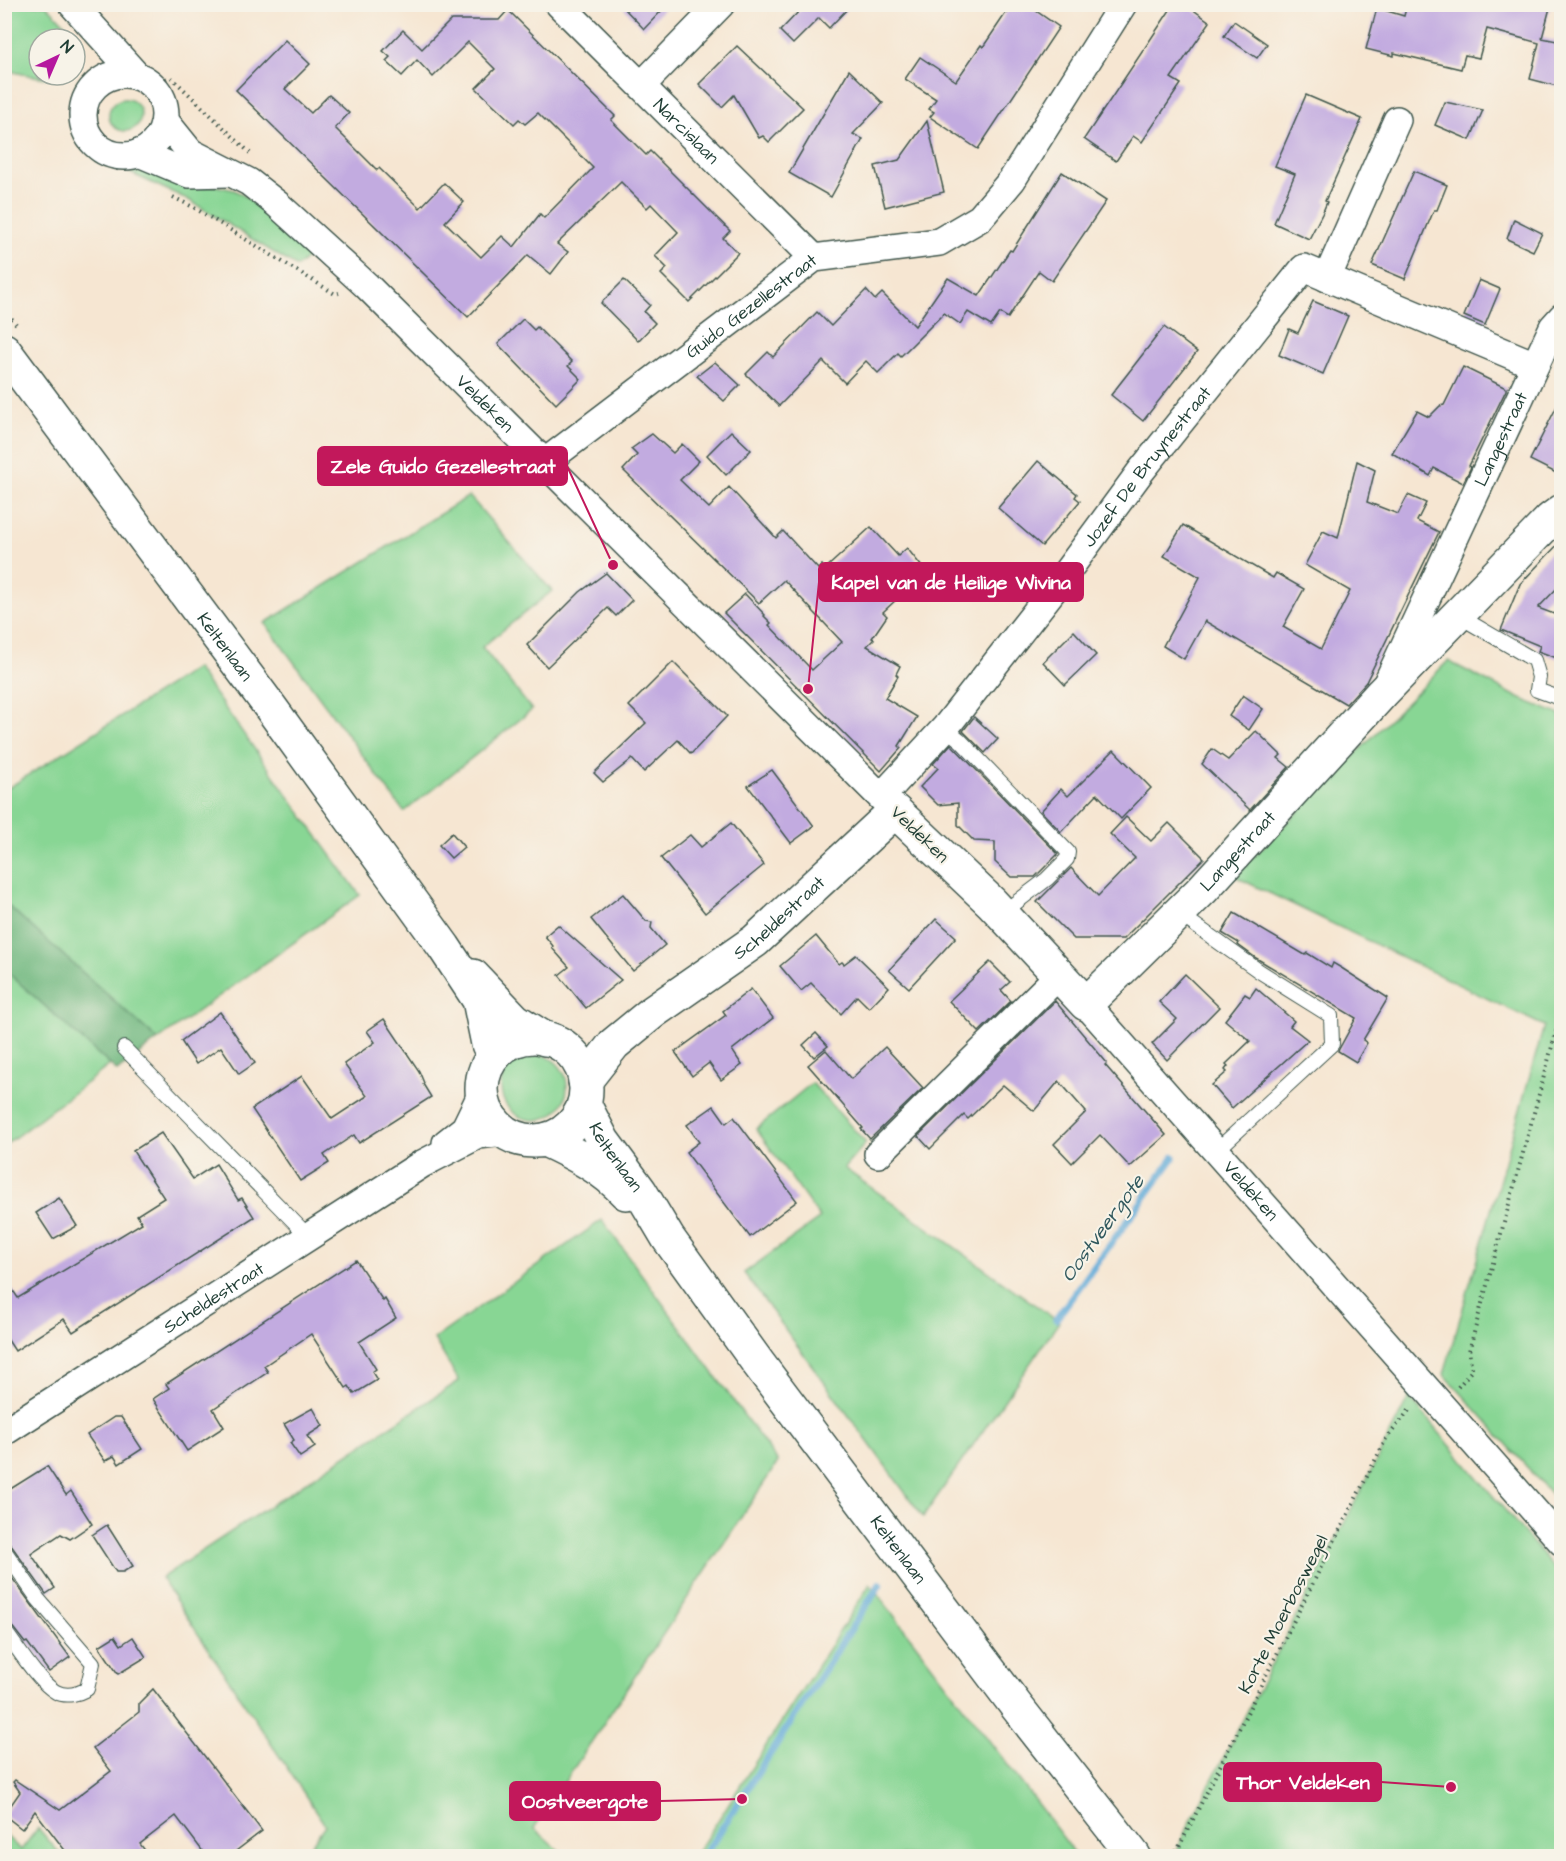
<svg xmlns="http://www.w3.org/2000/svg" width="1566" height="1861" font-family="'Architects Daughter',sans-serif">
<rect width="100%" height="100%" fill="#f7f3e8"/>
<filter id="ink" filterUnits="userSpaceOnUse"><feTurbulence type="fractalNoise" baseFrequency=".0167" numOctaves="2"/><feDisplacementMap in="SourceGraphic" scale="12" xChannelSelector="R" yChannelSelector="G"/><feConvolveMatrix kernelMatrix="1 2 1 2 8 2 1 2 1" color-interpolation-filters="sRGB"/></filter>
<filter id="wash" filterUnits="userSpaceOnUse"><feTurbulence type="fractalNoise" baseFrequency=".008" numOctaves="4" result="noise"/><feDisplacementMap in="SourceGraphic" scale="24" xChannelSelector="R" yChannelSelector="G"/><feGaussianBlur stdDeviation="1.35" result="paint"/><feColorMatrix in="noise" values="0 0 0 0 0 0 0 0 0 0 0 0 0 0 0 0 0 1.4 0 .05"/><feComposite in="paint" operator="in"/></filter>
<g filter="url(#wash)">
<rect width="100%" height="100%" fill="#f6e6d2"/>
<g fill="#88d694" stroke="#548a64" stroke-width="1.5">
<path d="M4,5H46L80,39L81,52L77,68L75,70V39H39V75H67C54,83 20,73 5,70Z"/>
<circle cx="125" cy="115" r="16"/>
<path d="M126,171H150L234,190C264,205 287,231 311,254L297,267L189,200Z"/>
<polygon points="469,496 552,591 482,647 532,710 404,812 265,623"/>
<polygon points="1448,661 1521,699 1561,715 1561,1505 1444,1374 1544,1026 1234,876"/>
<polygon points="196,668 360,895 158,1040 5,903 5,790"/>
<polygon points="5,970 110,1065 5,1145"/>
<circle cx="534" cy="1087" r="33"/>
<polygon points="812,1083 866,1143 844,1168 1059,1322 923,1517 744,1273 820,1218 756,1129"/>
<polygon points="602,1220 778,1462 534,1828 565,1856 303,1856 325,1825 161,1578 459,1381 434,1339"/>
<polygon points="1409,1397 1561,1576 1561,1856 1184,1856 1177,1848"/>
<polygon points="870,1584 1077,1856 695,1856"/>
<polygon points="38,1828 62,1856 5,1856 5,1835 21,1850"/>
</g>
<polygon fill="#6eb77e" stroke="#467a59" stroke-width="1.5" points="5,903 158,1040 117,1071 5,970"/>
<g fill="none" stroke-linecap="round" stroke-linejoin="round">
<g stroke="#61aad8" stroke-width="7">
<polyline points="1056,1319 1174,1157"/>
<polyline points="704,1856 880,1584"/>
</g>
</g>
<g id="blocks">
<g fill="#c2abe0">
<polygon points="620,4 668,4 644,29"/>
<polygon points="806,4 852,4 829,28 819,18 793,44 780,31"/>
<polygon points="1012,4 1026,4 1059,27 978,149 930,117 934,112 929,109 936,99 905,79 920,57 956,81 981,45 983,47"/>
<polygon points="1174,4 1185,4 1210,22 1171,78 1181,84 1142,142 1133,136 1116,161 1084,139"/>
<polygon points="1407,4 1551,4 1542,38 1562,42 1562,68 1557,86 1530,79 1539,43 1487,29 1479,58 1465,55 1461,69 1394,53 1394,56 1366,49 1377,8 1404,16"/>
<polygon points="508,10 615,116 611,120 646,155 650,151 730,231 723,238 738,253 689,302 661,274 667,268 655,256 678,232 651,204 647,208 621,182 557,244 568,252 551,274 528,255 468,317 236,90 285,40 310,64 285,89 311,113 329,95 349,113 335,128 377,170 379,168 420,208 444,183 464,202 445,222 481,257 502,236 514,247 540,214 544,218 593,168 538,113 525,124 519,119 514,124 476,88 495,69 468,42 433,77 417,60 402,76 386,61 390,57 383,51 403,30 422,49 451,20 499,20"/>
<polygon points="1234,21 1267,44 1257,58 1224,36"/>
<polygon points="737,46 803,108 769,142 763,136 759,138 734,95 722,107 699,84"/>
<polygon points="849,70 883,103 853,134 863,139 831,197 789,173"/>
<polygon points="1306,95 1362,119 1325,201 1327,202 1322,214 1309,239 1274,223 1295,174 1275,166"/>
<polygon points="1445,102 1483,110 1470,140 1435,125"/>
<polygon points="927,121 944,192 885,207 875,166 899,160"/>
<polygon points="1414,171 1447,185 1437,210 1434,210 1405,279 1372,265"/>
<polygon points="1062,172 1106,201 1052,281 1039,271 1008,318 1000,313 991,326 968,312 960,324 944,313 901,356 898,353 878,373 866,361 845,383 823,361 779,406 746,374 768,352 773,357 817,312 831,326 866,290 875,300 882,293 915,326 948,278 979,296 1010,250 1012,251"/>
<polygon points="1514,219 1542,233 1533,251 1507,239"/>
<polygon points="624,280 650,305 644,312 655,323 638,341 601,303"/>
<polygon points="1479,280 1500,289 1485,325 1464,316"/>
<polygon points="1313,301 1348,316 1323,374 1279,355 1289,329 1298,333"/>
<polygon points="523,319 534,330 537,327 572,362 568,366 581,379 556,404 498,344"/>
<polygon points="1164,327 1197,352 1143,421 1111,395"/>
<polygon points="715,362 740,385 724,401 697,376"/>
<polygon points="1463,367 1506,388 1506,390 1469,466 1471,467 1463,483 1434,468 1430,476 1392,453 1417,411 1429,417 1440,406 1444,405"/>
<polygon points="1562,396 1562,476 1530,460"/>
<polygon points="731,431 751,450 726,475 707,455"/>
<polygon points="652,434 673,453 682,444 699,461 680,480 709,508 729,487 776,538 783,531 818,569 822,565 825,569 871,527 898,556 907,548 926,572 883,612 887,616 872,638 874,639 867,646 900,666 896,674 898,676 885,698 917,717 899,746 901,748 881,771 724,613 745,594 765,615 764,616 771,623 769,625 812,670 842,642 784,580 759,603 623,470 637,455 631,449"/>
<polygon points="1038,461 1077,494 1075,497 1080,501 1042,546 998,508"/>
<polygon points="1357,461 1375,470 1367,502 1398,514 1408,495 1426,503 1417,521 1439,532 1366,682 1346,704 1205,621 1184,659 1163,646 1200,577 1164,556 1183,525 1273,578 1276,573 1304,589 1283,627 1321,649 1350,591 1305,565 1323,531 1338,538"/>
<polygon points="1562,540 1562,583 1538,608 1562,617 1562,660 1538,651 1540,646 1501,630 1520,584"/>
<polygon points="606,573 632,600 616,616 608,608 547,667 527,645 580,592"/>
<polygon points="1074,631 1096,655 1065,685 1043,662"/>
<polygon points="673,662 727,716 691,754 678,740 644,772 632,759 603,782 594,773 646,723 629,706"/>
<polygon points="1243,695 1263,709 1249,730 1229,716"/>
<polygon points="974,717 998,739 985,753 963,731"/>
<polygon points="1256,731 1281,755 1278,758 1289,767 1250,810 1202,764 1212,749 1228,760"/>
<polygon points="951,744 1058,854 1035,877 1011,877 995,862 995,842 974,841 958,825 958,803 938,805 920,787 938,768 933,764"/>
<polygon points="1114,750 1151,788 1121,819 1097,794 1061,832 1041,811 1061,789 1068,796"/>
<polygon points="772,770 814,826 791,843 748,786"/>
<polygon points="1126,817 1151,841 1169,823 1204,858 1123,939 1074,939 1037,902 1071,868 1098,896 1135,858 1110,834"/>
<polygon points="731,823 764,865 705,913 661,858 690,835 701,847"/>
<polygon points="452,833 464,847 451,858 439,845"/>
<polygon points="623,894 646,921 652,922 651,928 665,945 633,971 591,919"/>
<polygon points="1234,913 1305,955 1307,953 1331,968 1333,963 1343,969 1388,998 1363,1040 1367,1043 1356,1062 1338,1051 1356,1018 1256,958 1238,945 1239,943 1222,933"/>
<polygon points="936,919 956,937 909,988 889,970"/>
<polygon points="558,925 621,980 586,1008 559,975 569,967 552,948 553,946 545,936"/>
<polygon points="816,936 839,964 842,962 844,964 856,955 889,987 869,1008 857,996 841,1014 811,983 801,991 780,966"/>
<polygon points="990,962 1010,982 1001,990 1011,1001 979,1032 949,1001"/>
<polygon points="1185,974 1219,1007 1167,1060 1152,1044 1177,1019 1159,1002"/>
<polygon points="1256,988 1294,1021 1290,1026 1308,1040 1232,1108 1212,1085 1227,1072 1225,1070 1228,1066 1226,1064 1250,1041 1225,1020 1245,994 1250,997"/>
<polygon points="751,989 773,1018 732,1050 742,1065 721,1080 709,1063 692,1076 675,1052 726,1015 723,1011"/>
<polygon points="1055,1001 1107,1063 1105,1065 1166,1135 1130,1167 1100,1135 1072,1163 1054,1144 1086,1112 1059,1081 1034,1111 1003,1085 968,1119 964,1115 930,1149 918,1136"/>
<polygon points="220,1012 255,1063 239,1074 221,1047 196,1064 181,1041"/>
<polygon points="384,1019 419,1071 424,1083 423,1084 431,1097 359,1143 354,1135 324,1155 329,1163 300,1181 252,1109 302,1076 332,1119 367,1096 344,1064 375,1042 367,1031"/>
<polygon points="816,1033 828,1046 814,1057 803,1045"/>
<polygon points="885,1047 923,1088 870,1139 861,1129 863,1128 808,1065 826,1050 851,1079"/>
<polygon points="714,1106 726,1123 734,1117 797,1201 750,1237 686,1152 699,1142 687,1125"/>
<polygon points="161,1133 193,1179 216,1164 238,1200 242,1198 254,1217 73,1332 64,1319 15,1351 4,1334 4,1277 18,1298 142,1223 137,1215 164,1198 133,1151"/>
<polygon points="59,1198 77,1226 53,1239 36,1213"/>
<polygon points="356,1260 383,1301 385,1299 396,1318 359,1342 376,1369 372,1372 377,1380 354,1394 349,1386 346,1388 311,1334 264,1366 268,1372 213,1409 224,1427 187,1451 153,1399 169,1388 166,1384"/>
<polygon points="313,1408 323,1426 307,1436 315,1447 300,1457 290,1443 294,1440 284,1424"/>
<polygon points="114,1417 121,1417 142,1449 119,1464 114,1456 105,1461 87,1435"/>
<polygon points="47,1466 66,1495 71,1491 92,1524 70,1539 61,1534 31,1554 55,1588 46,1594 11,1545 4,1541 4,1493"/>
<polygon points="107,1525 133,1566 123,1572 116,1572 92,1535"/>
<polygon points="4,1567 70,1657 49,1672 27,1642 25,1643 11,1625 4,1621"/>
<polygon points="115,1636 121,1645 133,1637 146,1657 118,1674 99,1646"/>
<polygon points="153,1689 262,1831 228,1857 207,1857 176,1816 140,1844 150,1857 70,1857 35,1811 22,1829 4,1815 20,1792 13,1782 15,1780 60,1810 111,1771 93,1748 139,1712 139,1703"/>
</g>
</g>
</g>
<g filter="url(#ink)">
<use href="#blocks" fill-opacity="0" stroke="#3f564c" stroke-width="1.5"/>
<g fill="none" stroke-linecap="round" stroke-linejoin="round">
<defs>
<g id="lane">
<polyline points="1457,615 1534,660 1539,677 1537,690 1562,699"/>
<polyline points="945,728 960,740 1068,852 1067,859 1047,879 1001,914"/>
<polyline points="1178,913 1259,971 1331,1016 1332,1044 1216,1151"/>
<polyline points="124,1048 309,1237"/>
<path d="M4,1550L38,1599L93,1663L87,1689C78,1694 66,1697 56,1692C38,1682 17,1647 4,1630"/>
</g>
<g id="street">
<polyline points="72,4 138,77"/>
<path id="s1" d="M559,4L814,258"/>
<circle cx="124" cy="115" r="41"/>
<polyline points="642,85 721,4"/>
<path id="s2" d="M165,121L190,152L249,182L277,204L367,286L895,811"/>
<polyline points="139,153 189,174 229,173"/>
<polyline points="1327,278 1397,120"/>
<path id="s3" d="M544,463L814,258L939,242L980,218L1012,180L1123,4"/>
<path id="s4" d="M1388,681L1553,327L1562,317"/>
<path id="s5" d="M882,796L945,728L1057,585L1141,471L1304,268L1535,365"/>
<path id="s6" d="M1086,1004L1562,1542"/>
<polyline points="446,1143 465,1128 482,1093"/>
<polyline points="878,1154 1059,975"/>
<path id="s7" d="M4,1432L422,1164L478,1135L504,1132"/>
</g>
<g id="secondary">
<path id="s8" d="M4,350L271,708L444,947L479,1000L488,1044L494,1056"/>
<polyline points="473,976 515,1020 545,1039"/>
<circle cx="534" cy="1089" r="52"/>
<path id="s9" d="M585,1081L614,1044L653,1012L755,941L895,811L992,903L1086,1004L1202,890L1382,693L1551,519L1562,511"/>
<path id="s10" d="M584,1104L603,1141L640,1191L668,1238L758,1363L1017,1707L1134,1856"/>
<path d="M545,1140C575,1154 603,1168 626,1193"/>
</g>
</defs>
<use href="#lane" stroke="#3f564c" stroke-width="16"/>
<use href="#street" stroke="#3f564c" stroke-width="30"/>
<use href="#secondary" stroke="#3f564c" stroke-width="36"/>
<g stroke="#3f564c" stroke-width="4" stroke-dasharray="1.5 4.5" stroke-linecap="butt">
<polyline points="160,81 171,77 250,153"/>
<polyline points="104,150 110,165 121,171"/>
<polyline points="173,197 193,207 335,294 339,293"/>
<polyline points="4,309 16,324"/>
<polyline points="1458,1387 1472,1370 1469,1351 1562,1010"/>
<polyline points="1172,1856 1178,1849 1386,1439 1411,1408"/>
</g>
<use href="#lane" stroke="#fff" stroke-width="14"/>
<use href="#street" stroke="#fff" stroke-width="27"/>
<use href="#secondary" stroke="#fff" stroke-width="33"/>
</g>
</g>
<g text-anchor="middle" stroke-width="4.5" stroke-linejoin="round" paint-order="stroke">
<g font-size="18" fill="#1f3d34" stroke="#f7f3e8">
<text dy="6" stroke="none"><textPath href="#s1" startOffset="180">Narcislaan</textPath></text>
<text dy="6" stroke="none"><textPath href="#s3" startOffset="260">Guido Gezellestraat</textPath></text>
<text dy="6" stroke="none"><textPath href="#s2" startOffset="430">Veldeken</textPath></text>
<text dy="6" stroke="none"><textPath href="#s4" startOffset="267">Langestraat</textPath></text>
<text dy="6" stroke="none"><textPath href="#s5" startOffset="423">Jozef De Bruynestraat</textPath></text>
<text dy="6" stroke="none"><textPath href="#s8" startOffset="370">Keltenlaan</textPath></text>
<text transform="translate(920 834) rotate(44)" y="6">Veldeken</text>
<text dy="6" stroke="none"><textPath href="#s9" startOffset="900">Langestraat</textPath></text>
<text dy="6" stroke="none"><textPath href="#s9" startOffset="255">Scheldestraat</textPath></text>
<text dy="6" stroke="none"><textPath href="#s10" startOffset="62">Keltenlaan</textPath></text>
<text dy="6" stroke="none"><textPath href="#s6" startOffset="249">Veldeken</textPath></text>
<text dy="6" stroke="none"><textPath href="#s7" startOffset="249">Scheldestraat</textPath></text>
<text dy="6" stroke="none"><textPath href="#s10" startOffset="546">Keltenlaan</textPath></text>
<text transform="translate(1283 1614) rotate(-63)" y="6">Korte Moerboswegel</text>
</g>
<g font-size="20" font-style="italic" fill="#30585d" stroke="#f7f3e8">
<text transform="translate(1102 1228) rotate(-54)" y="7">Oostveergote</text>
</g>
</g>
<path fill="none" stroke="#c2185b" stroke-width="2" d="M613 565L567 466M808 689L819 582M1451 1787L1381 1782M742 1799L660 1801"/>
<g fill="#c2185b" stroke="#f7f3e8" stroke-width="2">
<circle cx="613" cy="565" r="6"/>
<circle cx="808" cy="689" r="6"/>
<circle cx="1451" cy="1787" r="6"/>
<circle cx="742" cy="1799" r="6"/>
</g>
<g fill="#c2185b" stroke="#c2185b" stroke-width="2">
<rect x="318" y="447" width="249" height="38" rx="6"/>
<rect x="819" y="563" width="264" height="38" rx="6"/>
<rect x="1224" y="1763" width="157" height="38" rx="6"/>
<rect x="510" y="1782" width="150" height="38" rx="6"/>
</g>
<g font-size="20" text-anchor="middle" font-weight="bold" fill="#fff">
<text x="443" y="473">Zele Guido Gezellestraat</text>
<text x="951" y="589">Kapel van de Heilige Wivina</text>
<text x="1303" y="1789">Thor Veldeken</text>
<text x="585" y="1808">Oostveergote</text>
</g>
<rect width="1566" height="1861" fill="none" stroke="#f7f3e8" stroke-width="24"/>
<g transform="translate(57 57) rotate(44)"><circle r="28" fill="#f7f3e8" stroke="#a1aaa0" stroke-width="1.5"/>
<path d="M0-4.5L10 22L0 15L-10 22Z" fill="#b5179e"/>
<text y="-9" font-size="16" font-weight="bold" text-anchor="middle" fill="#1f3d34">N</text>
</g>
</svg>
